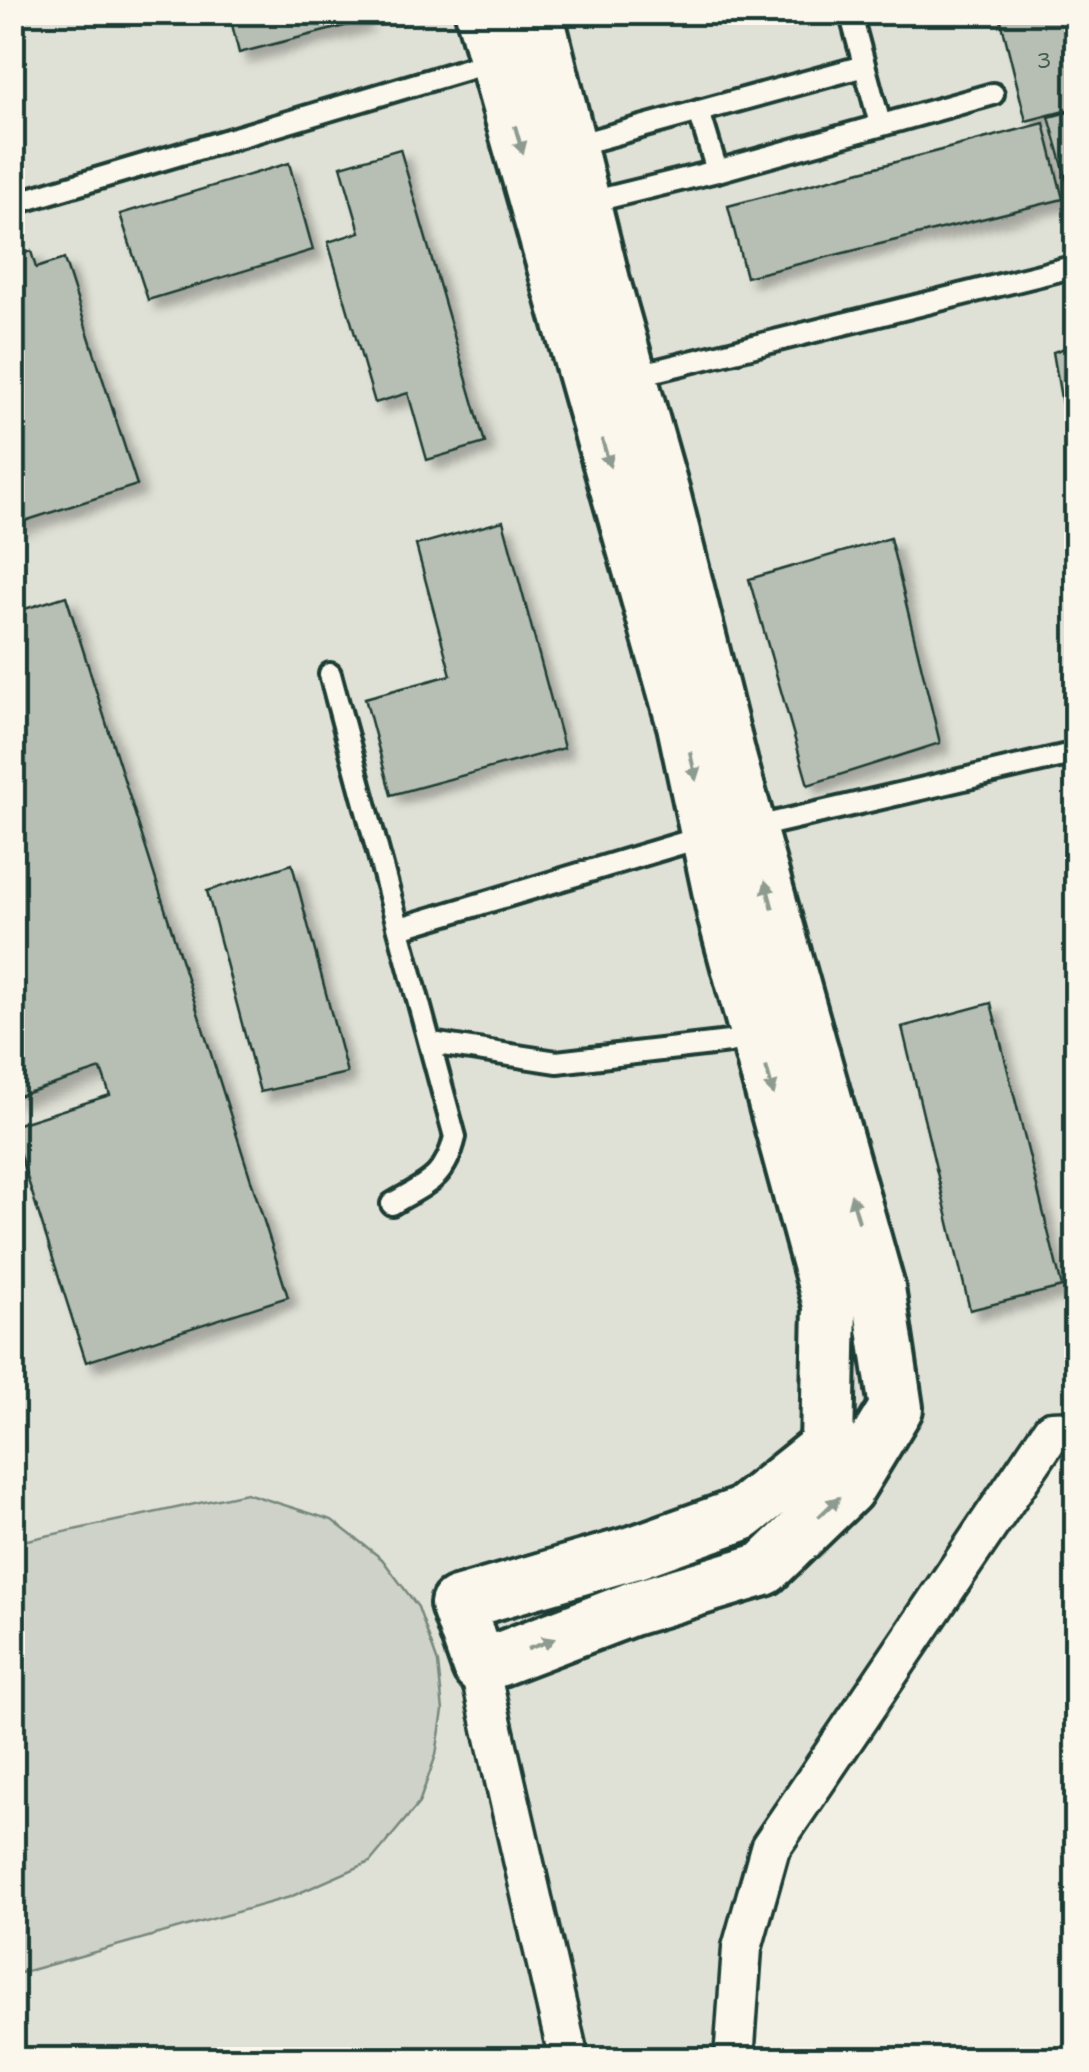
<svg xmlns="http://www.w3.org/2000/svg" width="1089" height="2072" font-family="'Shantell Sans',sans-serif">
<defs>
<filter id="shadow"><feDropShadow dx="9" dy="9" stdDeviation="5" flood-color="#0004"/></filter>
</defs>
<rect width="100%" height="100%" fill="#f2f0e5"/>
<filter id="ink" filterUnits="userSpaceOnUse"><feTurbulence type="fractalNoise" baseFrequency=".01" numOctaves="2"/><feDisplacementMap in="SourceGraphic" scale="20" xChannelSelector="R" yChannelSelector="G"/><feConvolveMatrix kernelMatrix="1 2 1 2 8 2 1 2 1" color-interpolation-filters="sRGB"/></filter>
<g filter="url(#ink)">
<polygon fill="#e0e1d6" points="12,13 1076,13 1076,1389 956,1543 724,1947 713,2059 13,2059"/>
<polygon fill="#cfd2c8" stroke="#77887e" stroke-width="2.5" points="246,1493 332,1520 382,1559 418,1607 438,1663 443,1711 436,1755 419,1803 370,1862 290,1897 13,1975 13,1543"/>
<g fill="#b7beb3" stroke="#1f3d34" stroke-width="2.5" filter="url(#shadow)">
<polygon points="229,12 361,12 364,21 239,53"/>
<polygon points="999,12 1076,12 1076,108 1026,121"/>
<polygon points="1076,110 1076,193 1071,195 1049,117"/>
<polygon points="1044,123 1063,199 746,277 728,206"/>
<polygon points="400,149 485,443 427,460 408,393 375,403 328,242 360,232 341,166"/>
<polygon points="289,163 313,250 148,300 120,214"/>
<polygon points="31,251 36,268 64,259 137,485 12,525 12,257"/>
<polygon points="1076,344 1076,485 1053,352"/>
<polygon points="503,521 564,748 391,795 365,698 451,675 416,545"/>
<polygon points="890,538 940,743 808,785 749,579"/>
<polygon points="66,596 288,1297 86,1362 12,1130 12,1126 110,1095 101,1069 12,1098 12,613"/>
<polygon points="292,864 347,1073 260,1092 207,891"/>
<polygon points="991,1003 1062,1287 970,1310 902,1027"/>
</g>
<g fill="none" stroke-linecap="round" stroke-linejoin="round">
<defs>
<g id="lane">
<polyline points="850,12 880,124"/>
<polyline points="699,111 717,171"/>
<polyline points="572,146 864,66"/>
<polyline points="586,203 717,171 993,94"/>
<polyline points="12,204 494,61"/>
<polyline points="630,377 1076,266"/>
<path d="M330,674L455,1137C445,1179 427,1183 392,1204"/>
<polyline points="752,828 1076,753"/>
<polyline points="400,928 709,835"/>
<polyline points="431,1043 557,1062 729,1042"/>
</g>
<g id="street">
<polyline points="479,1667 569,2060"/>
<polyline points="734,2060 742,1948 770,1848 1052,1431 1076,1430"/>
</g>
<polyline id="secondary" points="482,12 684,725 725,918 830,1305 827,1446 742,1514 636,1552 457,1604 479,1667 631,1609 764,1569 847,1489 896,1408 878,1288 731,764 663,493 604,285 536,12"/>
</defs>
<use href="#lane" stroke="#1f3d34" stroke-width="28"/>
<use href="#street" stroke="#1f3d34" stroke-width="45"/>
<use href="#secondary" stroke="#1f3d34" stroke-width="60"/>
<use href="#lane" stroke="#fbf7ec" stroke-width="20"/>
<use href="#street" stroke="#fbf7ec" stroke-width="38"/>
<use href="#secondary" stroke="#fbf7ec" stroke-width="52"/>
</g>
<defs><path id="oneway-solid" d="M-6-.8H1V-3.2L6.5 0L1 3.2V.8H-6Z" transform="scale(2.5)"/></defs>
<g fill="#8d9a90">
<use href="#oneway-solid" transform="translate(519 140) rotate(74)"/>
<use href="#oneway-solid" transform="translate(606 453) rotate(74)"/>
<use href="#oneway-solid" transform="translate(693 766) rotate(78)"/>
<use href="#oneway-solid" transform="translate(769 895) rotate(-105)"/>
<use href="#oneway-solid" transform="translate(770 1081) rotate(75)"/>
<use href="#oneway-solid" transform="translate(855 1208) rotate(-106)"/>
<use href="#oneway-solid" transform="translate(829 1507) rotate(-44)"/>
<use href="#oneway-solid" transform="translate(541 1644) rotate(-21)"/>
</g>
</g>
<g text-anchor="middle" stroke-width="9" stroke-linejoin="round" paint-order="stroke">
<g font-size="22" fill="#455d54">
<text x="1044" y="68">3</text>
</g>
</g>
<rect width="1089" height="2072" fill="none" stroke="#fbf7ec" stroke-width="50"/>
<rect x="25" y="25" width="1039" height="2022" fill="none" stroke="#1f3d34" stroke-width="4" filter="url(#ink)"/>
</svg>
